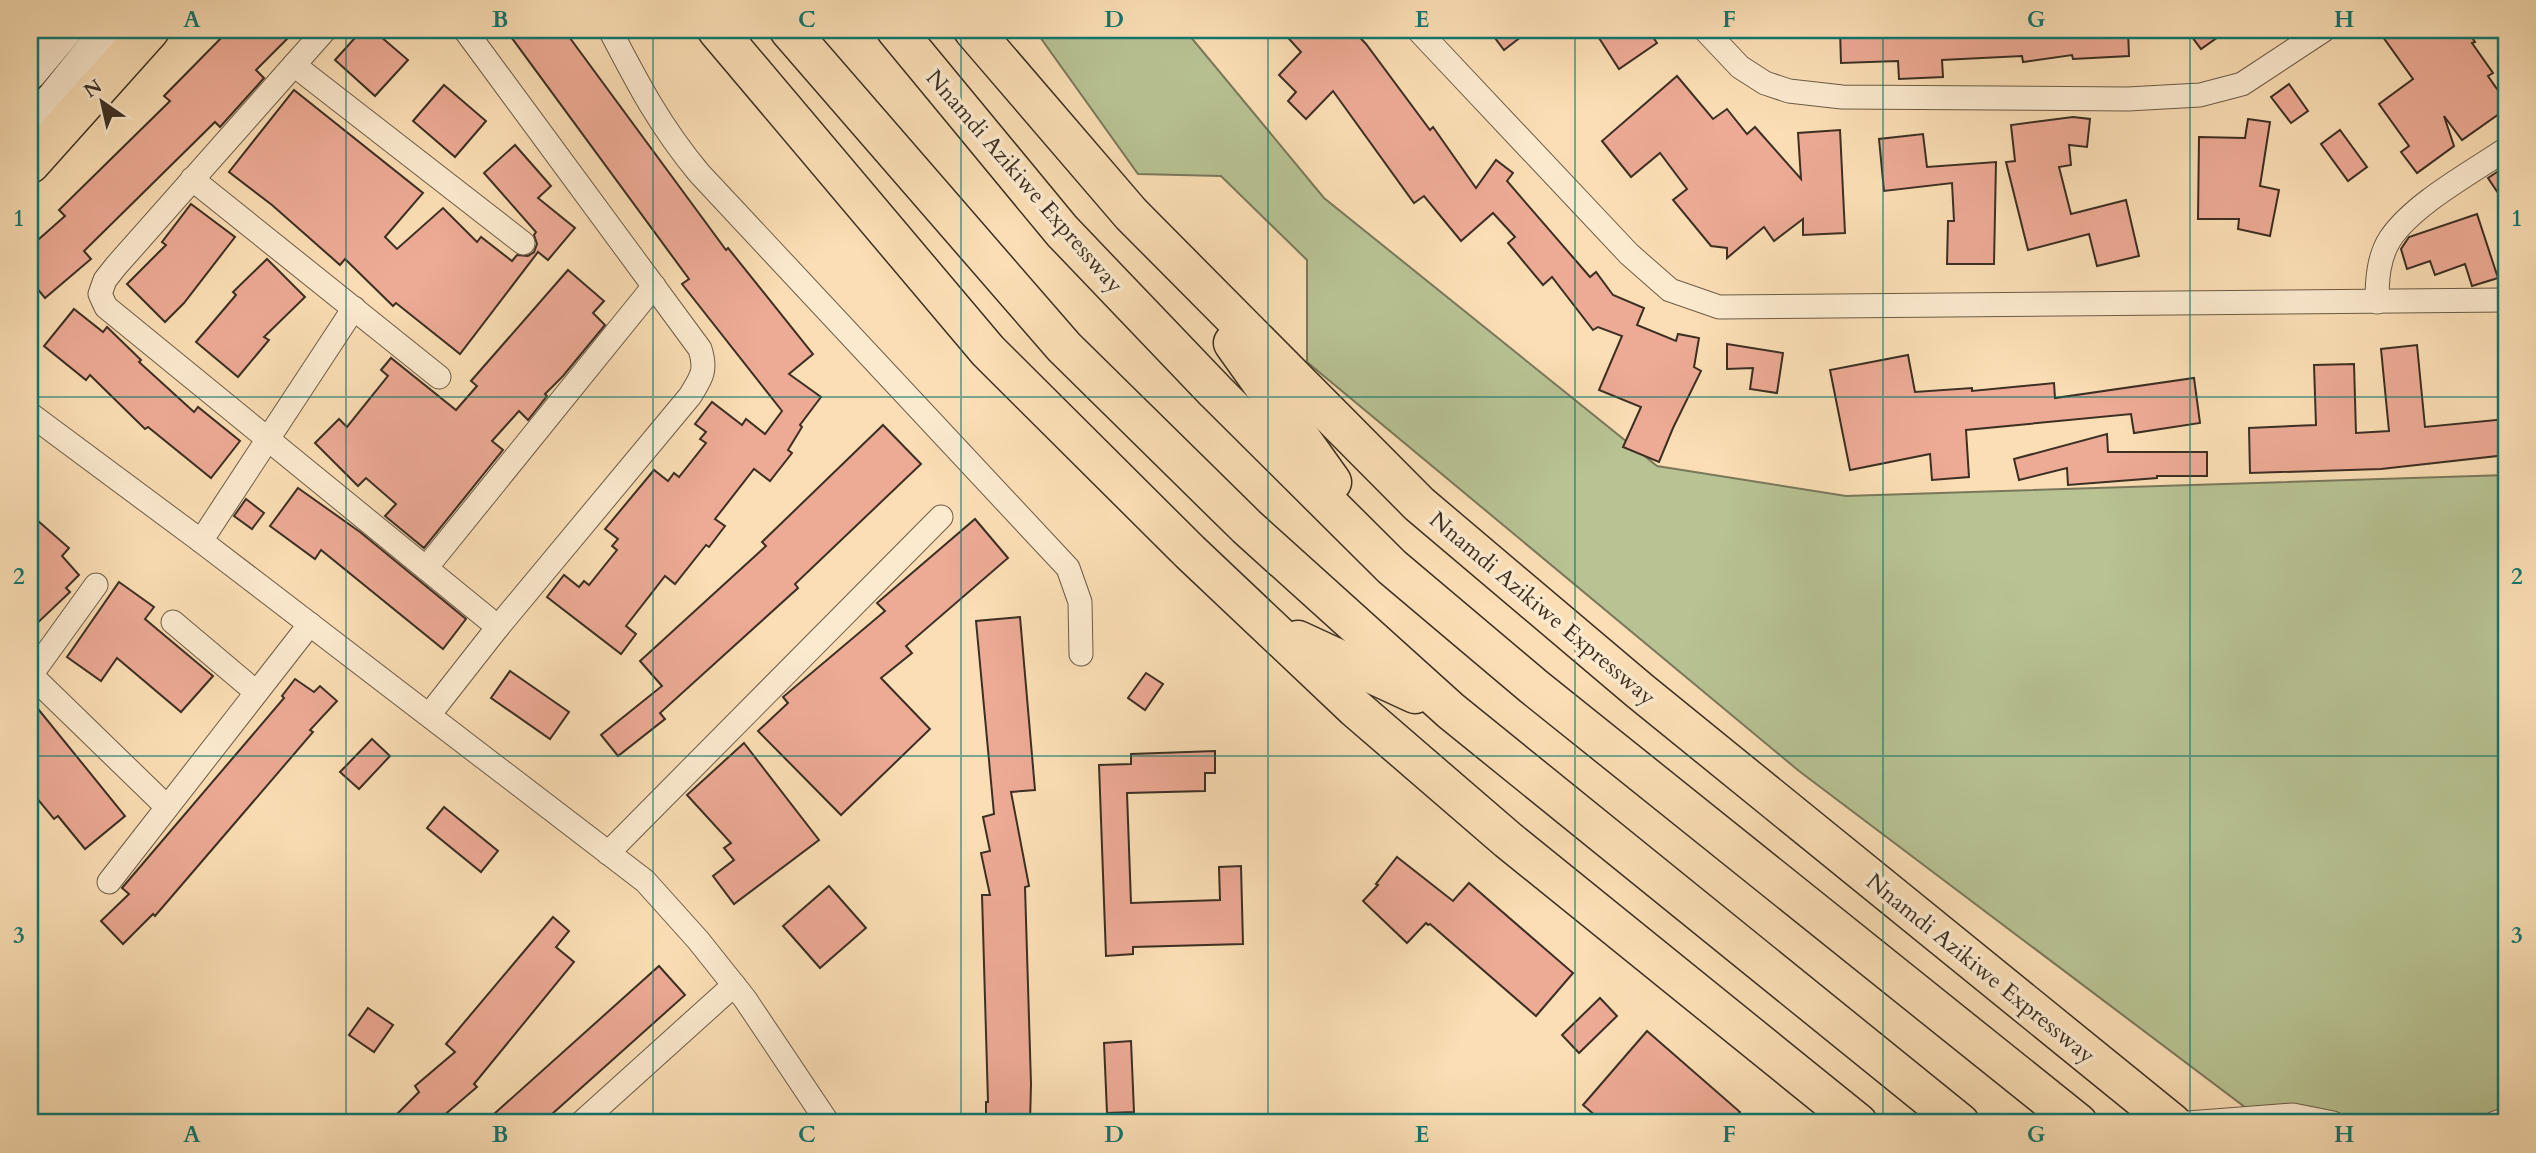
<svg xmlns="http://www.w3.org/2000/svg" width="2536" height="1153" font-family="Cardo,serif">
<rect width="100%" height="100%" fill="#fbdeb5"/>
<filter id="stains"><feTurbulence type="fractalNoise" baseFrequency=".00286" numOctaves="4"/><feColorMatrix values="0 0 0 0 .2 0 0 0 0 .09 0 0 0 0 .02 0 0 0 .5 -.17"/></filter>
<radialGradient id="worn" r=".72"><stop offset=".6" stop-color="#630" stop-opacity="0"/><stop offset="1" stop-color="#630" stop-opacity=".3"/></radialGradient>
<polygon fill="#b8c293" stroke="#7a785b" stroke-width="2" points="1035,30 1185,30 1324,198 1657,466 1846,496 2506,475 2506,1123 2266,1123 1799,771 1307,362 1307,260 1221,176 1138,174"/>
<g fill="#edaa95" stroke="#3c2f23" stroke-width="2">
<polygon points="229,30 296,30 256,70 264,78 220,127 215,122 84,251 91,259 45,298 30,280 30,247 65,216 59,210 170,101 164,96"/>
<polygon points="362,30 373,30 408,60 375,96 335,60"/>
<polygon points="506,30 564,30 726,250 728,248 813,354 789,374 821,397 800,425 802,427 788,450 792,453 770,481 754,469 715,519 725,526 709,547 706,545 675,584 665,576 626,626 636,634 621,654 547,597 564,575 579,587 584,581 589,585 617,550 612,546 618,539 605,529 654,470 668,481 674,473 679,477 706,443 700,439 706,432 695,424 712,402 742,425 746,419 765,434 782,411 682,284 689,279"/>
<polygon points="1281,30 1353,30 1366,44 1430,130 1433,127 1476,188 1496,160 1513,173 1507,181 1590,277 1596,272 1613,295 1644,308 1637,325 1676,341 1678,334 1699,338 1694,367 1701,371 1673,428 1659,462 1623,447 1641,407 1599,390 1622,336 1598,327 1593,330 1552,277 1543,285 1508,243 1515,237 1493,213 1461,241 1424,196 1414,203 1333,91 1306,119 1288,101 1296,92 1279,75 1301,52"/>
<polygon points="1489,30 1530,30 1504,50"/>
<polygon points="1611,30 1648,30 1657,43 1619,69 1599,38"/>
<polygon points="1840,30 2128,30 2129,56 2073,59 2072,55 2023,62 2022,56 1942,60 1943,77 1899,79 1898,61 1841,63"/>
<polygon points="2187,30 2228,30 2201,49"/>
<polygon points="2378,30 2432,30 2436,36 2445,30 2467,30 2475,42 2472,43 2493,73 2488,76 2506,102 2506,109 2462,140 2444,116 2454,146 2417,173 2401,152 2409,146 2379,104 2413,79"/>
<polygon points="1677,76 1713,119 1727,109 1747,134 1755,127 1801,179 1798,133 1840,130 1845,233 1803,235 1803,219 1774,241 1764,227 1727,258 1727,248 1711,246 1673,200 1687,189 1660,153 1631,177 1602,141"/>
<polygon points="2289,84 2308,111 2291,123 2271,97"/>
<polygon points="444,85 486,121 455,157 413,121"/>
<polygon points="294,90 423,193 385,237 397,249 443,208 477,242 481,237 512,261 517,255 528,256 534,252 537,244 534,235 536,232 484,173 515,145 551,186 538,198 575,228 548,260 538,252 460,354 396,303 393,306 345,259 340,265 272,205 229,172"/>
<polygon points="2073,117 2090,119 2087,147 2069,145 2071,165 2059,167 2071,214 2126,200 2139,256 2097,266 2089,234 2028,250 2006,162 2015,161 2011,125"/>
<polygon points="2248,119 2270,122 2260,186 2279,190 2270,236 2238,229 2239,219 2198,219 2199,137 2245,138"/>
<polygon points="2340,130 2367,167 2348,181 2321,144"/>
<polygon points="1923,134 1927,167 1996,162 1994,264 1947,264 1948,221 1954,221 1952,183 1884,191 1879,139"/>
<polygon points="2506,166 2506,205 2488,178"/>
<polygon points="191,204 235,237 184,303 165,322 127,284 166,245 162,242"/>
<polygon points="2477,214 2498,278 2472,286 2465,264 2435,275 2430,261 2407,269 2401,249 2409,237"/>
<polygon points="267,259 305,297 264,337 269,340 238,377 196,342 236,295 233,292"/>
<polygon points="568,270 604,301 593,313 605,325 563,376 545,394 547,396 528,420 519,411 492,441 503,450 424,548 385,516 396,504 366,478 358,486 315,443 339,419 347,427 388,376 381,370 391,358 456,410 477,386 471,381"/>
<polygon points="74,309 103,332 107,327 141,360 139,362 194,412 198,407 240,441 211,478 148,427 145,429 90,375 86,380 44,346"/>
<polygon points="1727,344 1783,353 1777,393 1750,389 1753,368 1727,369"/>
<polygon points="2417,345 2425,427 2506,419 2506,455 2381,469 2250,473 2249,428 2316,425 2314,365 2354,364 2356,433 2389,431 2381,349"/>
<polygon points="1908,355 1915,392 1972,388 1972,391 2054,383 2055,398 2194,378 2200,423 2134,433 2131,414 1966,430 1969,477 1932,480 1930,454 1850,470 1830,370"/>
<polygon points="883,425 921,464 795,584 798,588 660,713 665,719 618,756 601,735 662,686 640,661 766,546 762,542"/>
<polygon points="2107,434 2108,452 2207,452 2207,476 2157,476 2157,478 2068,485 2067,468 2019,480 2014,459"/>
<polygon points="298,488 360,532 466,619 443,649 321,550 315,559 270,526"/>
<polygon points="246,499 264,513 252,529 234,516"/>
<polygon points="975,519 1008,558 906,646 912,653 881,678 930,729 841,815 758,731 788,703 783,697 885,611 877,603"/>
<polygon points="37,520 69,548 62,556 79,575 66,588 70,592 30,630 30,529"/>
<polygon points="119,582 154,607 145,619 213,676 181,712 117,658 101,681 67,657"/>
<polygon points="1020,617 1035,790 1011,792 1029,886 1025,887 1031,1084 1030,1123 986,1123 986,1102 988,1102 982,895 990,895 981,853 990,851 983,817 994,814 976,621"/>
<polygon points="510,671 569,712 550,739 491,698"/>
<polygon points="1146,673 1163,684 1145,710 1128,698"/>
<polygon points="295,679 314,692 320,686 337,701 310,730 313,732 155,916 153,914 123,944 101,921 129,894 122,888 284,698 282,696"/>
<polygon points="30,699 125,816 85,849 58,816 54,819 30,790"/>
<polygon points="372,739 390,756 359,789 340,772"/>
<polygon points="744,743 819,840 734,904 713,876 734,860 724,848 731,843 687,795"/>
<polygon points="1215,751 1215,773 1205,773 1205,791 1127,793 1131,903 1220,900 1219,867 1241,866 1243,944 1133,947 1133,954 1106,956 1099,765 1131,764 1131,754"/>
<polygon points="444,807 498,851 481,872 427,828"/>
<polygon points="1397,857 1453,901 1469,883 1573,973 1536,1016 1430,924 1428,925 1426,923 1407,943 1363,901 1378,885 1376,884"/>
<polygon points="829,886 866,928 820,968 783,926"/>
<polygon points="553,917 569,931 556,947 574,962 474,1084 477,1087 435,1123 388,1123 419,1092 415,1086 455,1052 446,1044"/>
<polygon points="659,966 685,995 542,1123 484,1123"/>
<polygon points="1600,998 1617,1016 1579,1053 1562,1035"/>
<polygon points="368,1008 393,1025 374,1052 349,1035"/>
<polygon points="1647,1031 1740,1112 1731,1123 1604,1123 1583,1105"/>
<polygon points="1131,1041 1134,1112 1107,1113 1104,1043"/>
</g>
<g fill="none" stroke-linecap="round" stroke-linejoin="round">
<defs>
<g id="street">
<polyline points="325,30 116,266 105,280 100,294 106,307 498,627"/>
<path d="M610,30C638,84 660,126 699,173L1068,568L1080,602L1081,654"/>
<polyline points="1418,30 1629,254 1670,290 1719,307 2506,300"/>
<polyline points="1705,30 1740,67 1765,83 1789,91 1842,97 2128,99 2200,95 2242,84 2324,30"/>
<polyline points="294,65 523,243"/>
<polyline points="192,179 439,377"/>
<path d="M2377,302C2377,281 2378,258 2390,239C2413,204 2471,173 2506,149"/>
<polyline points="30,414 201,541 645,881 698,940 745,999 828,1123"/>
<polyline points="201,541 354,308"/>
<polyline points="426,568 654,286"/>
<polyline points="173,622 256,692"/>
<polyline points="30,674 167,807"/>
<polyline points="31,675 96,585"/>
<path d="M429,715L498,627L690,396C701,378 707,371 700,349L465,30"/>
<polyline points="608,853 941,517"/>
<polyline points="109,882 310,624"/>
<polyline points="581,1123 734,985"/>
<polyline points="2188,1123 2293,1115 2333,1123"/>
<polyline points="2495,1123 2506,1119"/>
</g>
<g id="secondary">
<polyline points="30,73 66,30"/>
<polyline points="30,127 108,30"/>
</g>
<g id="highway">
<polyline points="717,30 988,351 1190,552 1355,708 1508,840 1858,1123"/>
<polyline points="789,30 1064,347 1247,527 1451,711 1960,1123"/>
<polyline points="896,30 1062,231 1215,391 1392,567 1533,686 2078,1123"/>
<polyline points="973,30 1131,214 1419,504 1640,691 2172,1123"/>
<polyline points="30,164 150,30"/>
<polyline points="1233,343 1332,482"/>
<polyline points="1298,640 1415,694"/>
</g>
</defs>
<use href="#street" stroke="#6c5b48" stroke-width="25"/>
<use href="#secondary" stroke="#3c2f23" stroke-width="36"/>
<use href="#highway" stroke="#3c2f23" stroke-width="41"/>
<use href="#street" stroke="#fceacf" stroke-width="23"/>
<use href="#secondary" stroke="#fceacf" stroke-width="33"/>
<use href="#highway" stroke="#fbdeb5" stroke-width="38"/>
</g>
<path fill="none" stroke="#0f766e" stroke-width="2" stroke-opacity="0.55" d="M346,30V1123M653,30V1123M961,30V1123M1268,30V1123M1575,30V1123M1883,30V1123M2190,30V1123M30,397H2506M30,756H2506"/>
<g text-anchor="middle" stroke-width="7" stroke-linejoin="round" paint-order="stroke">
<g font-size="23" fill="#3c2f23" stroke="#fceacf">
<text transform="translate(1025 181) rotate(49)" y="8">Nnamdi Azikiwe Expressway</text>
<text transform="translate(1543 608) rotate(40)" y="8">Nnamdi Azikiwe Expressway</text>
<text transform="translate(1981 968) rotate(39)" y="8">Nnamdi Azikiwe Expressway</text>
</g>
</g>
<rect width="2536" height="1153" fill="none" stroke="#fbdeb5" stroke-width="77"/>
<g transform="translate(102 102) rotate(326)" stroke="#fceacf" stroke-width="5" paint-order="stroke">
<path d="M0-5L12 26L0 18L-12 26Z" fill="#3c2f23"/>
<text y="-10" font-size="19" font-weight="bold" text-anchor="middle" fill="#3c2f23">N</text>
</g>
<rect x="38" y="38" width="2460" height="1076" fill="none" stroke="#0f766e" stroke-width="2.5"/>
<g font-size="23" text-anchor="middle" font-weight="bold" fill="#0f766e">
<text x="192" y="27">A</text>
<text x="500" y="27">B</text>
<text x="807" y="27">C</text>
<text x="1114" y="27">D</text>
<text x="1422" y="27">E</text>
<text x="1729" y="27">F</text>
<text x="2036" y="27">G</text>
<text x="2344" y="27">H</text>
<text x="19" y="226">1</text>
<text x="2517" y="226">1</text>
<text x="19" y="584">2</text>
<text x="2517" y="584">2</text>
<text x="19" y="943">3</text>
<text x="2517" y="943">3</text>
<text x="192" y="1142">A</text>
<text x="500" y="1142">B</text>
<text x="807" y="1142">C</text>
<text x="1114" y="1142">D</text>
<text x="1422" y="1142">E</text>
<text x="1729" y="1142">F</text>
<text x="2036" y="1142">G</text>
<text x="2344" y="1142">H</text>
</g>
<rect width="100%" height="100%" filter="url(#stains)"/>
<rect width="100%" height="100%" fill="url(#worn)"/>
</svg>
